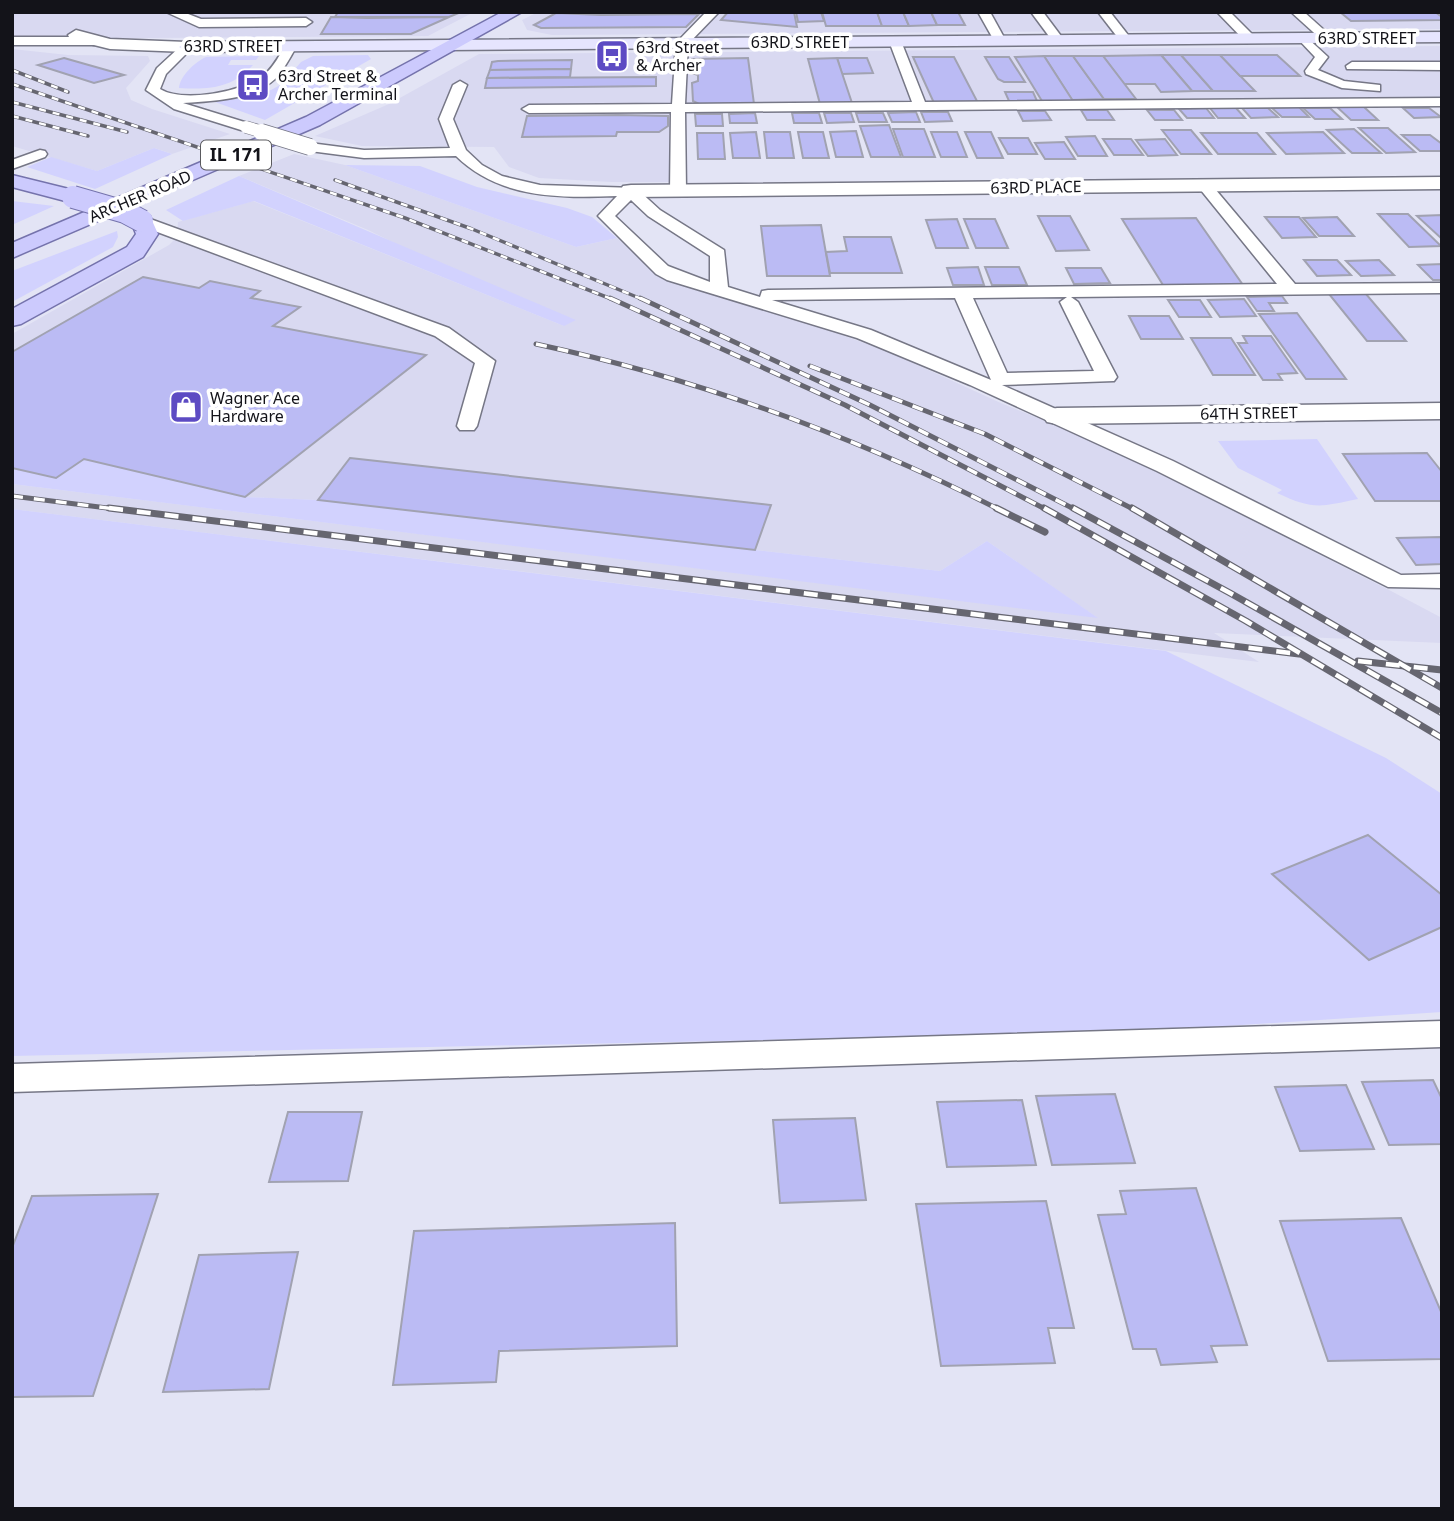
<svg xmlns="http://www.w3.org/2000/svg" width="1454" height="1521" font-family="'Noto Sans',sans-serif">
<rect width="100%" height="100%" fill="#e3e4f5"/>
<g fill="#d9d9f1">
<polygon points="12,12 474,12 428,36 12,39"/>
<polygon points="538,12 1442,12 1442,29 552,35 527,30 522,20"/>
<polygon points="1442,46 1442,102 679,109 678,182 611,182 539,178 509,167 494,147 362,146 315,136 389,104 479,54"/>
<polygon points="12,49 68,55 148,56 150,61 126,88 131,100 152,109 230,134 172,154 154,148 97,171 12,146"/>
<polygon points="294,154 345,165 576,247 617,238 662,278 789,316 889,352 1003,404 1093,440 1391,591 1442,618 1442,643 1214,633 1259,662 12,509 12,484 1096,617 987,541 940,571 318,500 245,497 56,478 12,468 12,334 169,245 177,237 178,222 253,201 564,326 368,230 239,176"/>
</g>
<g fill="#d2d2fe">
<polygon points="368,55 371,59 265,120 215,102 271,90 282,84 301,62 313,56"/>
<path d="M259,56L256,60H231L228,65H253C233,88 209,90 179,88C180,76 195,62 206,57Z"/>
<polygon points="154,148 172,154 95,189 27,167 51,157 97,171"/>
<polygon points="345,165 420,166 477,187 567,208 592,217 617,238 576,247"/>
<polygon points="239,176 576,320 564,326 254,201 183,221 166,210"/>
<polygon points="12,201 54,206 12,225"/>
<polygon points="117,231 118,237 113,247 12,302 12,271"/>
<path d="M1317,439L1358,499C1320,507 1313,510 1277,493L1282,490L1238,468L1218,441Z"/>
<polygon points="84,459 245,497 318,500 940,571 987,541 1098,618 12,484 12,468 56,478"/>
<polygon points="12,509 1166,651 1386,758 1442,794 1442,1012 1134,1032 12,1056"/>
</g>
<g fill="#bbbbf4" stroke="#a1a2b1" stroke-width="2">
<polygon points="338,12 461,12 449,17 335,17"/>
<polygon points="728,12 794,12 797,27 721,20"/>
<polygon points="796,12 821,12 824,21 798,22"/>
<polygon points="822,12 877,12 882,26 826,26"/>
<polygon points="877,12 903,12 909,26 882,26"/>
<polygon points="903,12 931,12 937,25 909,26"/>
<polygon points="931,12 958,12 965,25 937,25"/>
<polygon points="1340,12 1435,12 1442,17 1442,20 1351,21"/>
<polygon points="556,13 601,15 699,14 686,27 541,28 534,25"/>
<polygon points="331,17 367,18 449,17 411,34 321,34"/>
<polygon points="1161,55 1181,55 1213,91 1192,91"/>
<polygon points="1161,55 1192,91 1161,92 1155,84 1124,84 1103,56"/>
<polygon points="1181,55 1220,55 1255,91 1213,91"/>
<polygon points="1220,55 1277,55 1300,76 1240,76"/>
<polygon points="1044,56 1073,56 1104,99 1072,100"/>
<polygon points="1044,56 1073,101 1042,101 1015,57"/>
<polygon points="1073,56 1103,56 1136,99 1104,99"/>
<polygon points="913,57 954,57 978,103 934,103"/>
<polygon points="985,57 1009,57 1025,82 1004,82 998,79"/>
<polygon points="64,58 124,75 94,83 38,65"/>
<polygon points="748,58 754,104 699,104 693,101 692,83 698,81 698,75 692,73 692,59"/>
<polygon points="837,58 867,58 873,73 842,74"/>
<polygon points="837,58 852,103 820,104 808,59"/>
<polygon points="572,60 571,69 490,70 492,62 498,61"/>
<polygon points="571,69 570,77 487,78 490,70"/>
<polygon points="656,77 656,86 485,88 487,78"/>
<polygon points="1005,92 1033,92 1037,101 1009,101"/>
<polygon points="1363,106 1378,120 1351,120 1337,107"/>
<polygon points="1299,107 1309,117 1282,117 1272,108"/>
<polygon points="1206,108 1214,118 1187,118 1179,109"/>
<polygon points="1210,108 1236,108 1245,118 1218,118"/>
<polygon points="1242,108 1268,108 1278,117 1251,118"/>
<polygon points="1303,108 1330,108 1342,119 1315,119"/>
<polygon points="1403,108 1429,108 1441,117 1414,118"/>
<polygon points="1081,110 1107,110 1114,120 1087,120"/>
<polygon points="1147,110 1174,110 1182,120 1155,120"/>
<polygon points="1018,111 1045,111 1051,120 1023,121"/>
<polygon points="916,112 920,122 892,122 888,113"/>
<polygon points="921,112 948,112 952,121 925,122"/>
<polygon points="755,113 757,123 730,123 729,114"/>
<polygon points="792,113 819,113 822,123 794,123"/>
<polygon points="824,113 851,113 854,122 827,123"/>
<polygon points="856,113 883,113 887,122 859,122"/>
<polygon points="695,114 722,114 723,126 696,126"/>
<polygon points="618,115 668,116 668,126 659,132 617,132 616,136 522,137 527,116"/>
<polygon points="889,125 901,157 871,157 860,126"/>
<polygon points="1359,128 1388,128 1415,152 1386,153"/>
<polygon points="893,129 924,129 935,157 903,157"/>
<polygon points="1354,129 1381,153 1352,153 1327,130"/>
<polygon points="1162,130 1191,130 1211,154 1181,154"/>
<polygon points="856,131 863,157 836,157 830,132"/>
<polygon points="756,132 760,158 733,158 730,133"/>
<polygon points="764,132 790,132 794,158 767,158"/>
<polygon points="798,132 823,132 829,158 803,158"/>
<polygon points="931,132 957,132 967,157 941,157"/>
<polygon points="965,132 991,132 1003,158 977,158"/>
<polygon points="1323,132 1344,153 1286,154 1267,133"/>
<polygon points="697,133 723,133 725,159 698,159"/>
<polygon points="1201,133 1257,133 1275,154 1218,154"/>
<polygon points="1402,135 1430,135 1442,144 1442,151 1420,151"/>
<polygon points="1095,136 1107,156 1078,156 1066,137"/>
<polygon points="999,138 1028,138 1037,154 1008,154"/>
<polygon points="1103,139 1131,139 1143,155 1114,155"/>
<polygon points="1165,139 1177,155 1148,156 1136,140"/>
<polygon points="1064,142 1075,159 1045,159 1035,143"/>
<polygon points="1378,214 1408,214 1441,246 1409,247"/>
<polygon points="1442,215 1442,239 1417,216"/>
<polygon points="1038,216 1070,216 1089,250 1056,251"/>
<polygon points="1265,217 1299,217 1316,237 1282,238"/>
<polygon points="1337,217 1354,236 1319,236 1303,218"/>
<polygon points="1196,218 1243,285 1163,285 1122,219"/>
<polygon points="957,219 968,248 936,248 926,220"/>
<polygon points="964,219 995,219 1008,248 976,248"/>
<polygon points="821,225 830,276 767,276 761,226"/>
<polygon points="844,237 891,237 902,273 830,273 826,252 847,251"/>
<polygon points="1304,260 1337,260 1351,275 1317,276"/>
<polygon points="1379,260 1394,275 1361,276 1346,261"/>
<polygon points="1442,264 1442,280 1433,280 1418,265"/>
<polygon points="978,267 984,285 953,285 947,268"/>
<polygon points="985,267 1019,267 1027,285 992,285"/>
<polygon points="1066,268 1101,268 1110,283 1074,284"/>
<polygon points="143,277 199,288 210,281 260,291 251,298 300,307 273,326 426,355 245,497 84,459 56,478 12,468 12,352"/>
<polygon points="1329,294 1366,294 1406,341 1367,341"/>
<polygon points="1282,296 1287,303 1269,303 1274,311 1257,311 1247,297"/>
<polygon points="1244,299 1256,316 1220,317 1208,300"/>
<polygon points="1168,300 1200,300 1211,317 1179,317"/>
<polygon points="1297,313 1346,379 1306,379 1259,314"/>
<polygon points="1129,316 1169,316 1183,339 1141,339"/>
<polygon points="1243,336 1271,336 1297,373 1278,374 1282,380 1263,380 1238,343 1247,343"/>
<polygon points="1191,338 1231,338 1255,375 1213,375"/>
<polygon points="1427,453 1442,472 1442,501 1375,501 1343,454"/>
<polygon points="350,458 771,505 755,550 318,500"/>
<polygon points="1441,537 1442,564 1416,565 1397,538"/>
<polygon points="1368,835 1442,895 1442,927 1369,960 1272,874"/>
<polygon points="1433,1080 1442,1099 1442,1144 1389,1145 1362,1082"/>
<polygon points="1346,1085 1374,1149 1300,1151 1275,1087"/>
<polygon points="1115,1094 1135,1163 1052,1165 1036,1096"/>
<polygon points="1022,1100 1036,1165 947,1167 937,1102"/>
<polygon points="288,1112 362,1112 348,1181 269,1182"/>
<polygon points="855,1118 866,1200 780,1203 773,1120"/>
<polygon points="1196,1188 1247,1345 1211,1346 1217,1362 1161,1365 1156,1349 1133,1349 1098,1215 1126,1214 1120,1191"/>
<polygon points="158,1194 93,1396 12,1397 12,1248 32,1196"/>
<polygon points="1046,1201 1074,1328 1048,1328 1055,1363 941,1366 916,1204"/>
<polygon points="1401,1218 1442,1314 1442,1359 1328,1361 1280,1221"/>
<polygon points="675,1223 677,1346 499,1351 496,1382 393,1385 414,1231"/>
<polygon points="298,1252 269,1389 163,1392 199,1255"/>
</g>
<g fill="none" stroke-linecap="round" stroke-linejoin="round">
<defs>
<g id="lane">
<polygon points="166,12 183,12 201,19 306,18 312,22 306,26 199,27"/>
<polygon points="706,12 719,12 688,44 685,104 912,102 889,41 895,37 901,41 925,102 1442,98 1442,106 685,112 686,191 678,196 670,191 671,112 529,113 522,109 529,105 672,104 676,43"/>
<polygon points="978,12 990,12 1006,41 1004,44 996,44"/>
<polygon points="1031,12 1043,12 1064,40 1062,43 1054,43"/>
<polygon points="1098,12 1110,12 1132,40 1130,43 1122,43"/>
<polygon points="1217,12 1230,12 1254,36 1254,42 1246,42"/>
<polygon points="1291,12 1304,12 1333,38 1323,41"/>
<polygon points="1303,34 1328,57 1318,70 1344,81 1380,85 1380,91 1342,88 1306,74 1305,71 1315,57 1297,38"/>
<polygon points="12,37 94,37 100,41 94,45 12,45"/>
<path d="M291,42L297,46C290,57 284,70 275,79C252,100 213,101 183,103L251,124V130H241L174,109L146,90L157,68L183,44H191L193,47L166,74L160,89C183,103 243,92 264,75C274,67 280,54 287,43Z"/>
<polygon points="1352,62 1442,62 1442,70 1347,69 1346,66"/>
<path d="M460,81L467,85L453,119L466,150L482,165L502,176L540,185L636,188L660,210L724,250L728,287L760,297L762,291L768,290L1277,284L1200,189L1197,186L1200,183H1210L1295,284L1442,283V293L1071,297L1078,302L1117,377L1114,381L1002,385L1173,461L1401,575L1442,574V588L1388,587L1157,471L970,385L857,338L667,280L656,274L598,216L617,196C559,198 500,199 456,156L364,158L310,151L303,147L310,143L364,150L450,148L439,119L453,85ZM631,200L648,216L710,256V282L668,266L615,216ZM1067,297L1060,302L1094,371L1007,373L973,298ZM955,298L991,380L871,330L772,300Z"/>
<polygon points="40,150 45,151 47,154 45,157 12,169 12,160"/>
<polygon points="142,216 449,328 495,361 477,426 474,430 460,430 457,426 475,363 435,336 136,224 134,221"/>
<polygon points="1442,1021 1442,1047 12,1092 12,1064"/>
</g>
<g id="street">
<polygon points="76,30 110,39 187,42 195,47 187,52 110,49 70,39 68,35"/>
<polygon points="1442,177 1442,189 631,197 623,196 620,191 623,186 631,185"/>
<polygon points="1442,403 1442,419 1057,424 1047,422 1043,416 1047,410 1057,408"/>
</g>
<polygon id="secondary" points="1442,32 1442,42 187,52 179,47 187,42"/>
<g id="primary">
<polygon points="502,12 522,12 320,125 12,258 12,243 306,117"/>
<polygon points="12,175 81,192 84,197 81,202 73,203 12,187"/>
<polygon points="142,214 150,216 158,234 143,257 21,324 12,326 12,309 127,247 136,234 131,221 134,216"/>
</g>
</defs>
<use href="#lane" stroke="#767786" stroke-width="3"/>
<use href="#street" stroke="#767786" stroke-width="3"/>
<use href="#secondary" stroke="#767786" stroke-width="3"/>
<use href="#primary" stroke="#7573ac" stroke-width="3"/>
<use href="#lane" fill="#fff" fill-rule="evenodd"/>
<use href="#street" fill="#fff" fill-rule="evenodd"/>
<use href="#secondary" fill="#e6e5fe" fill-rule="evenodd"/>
<use href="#primary" fill="#cccafd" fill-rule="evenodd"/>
<defs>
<g id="rail-far2">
<polyline points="12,70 68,92"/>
<polyline points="12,84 405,218 614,300"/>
<polyline points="12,102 127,132"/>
<polyline points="12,116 88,136"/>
<polyline points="335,180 472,229 644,300"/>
</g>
<g id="rail-far1">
<polyline points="610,298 845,405 1047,510"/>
<polyline points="640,298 870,405 1076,510"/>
<path d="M536,344C699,379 852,435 1000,510"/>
<polyline points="810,366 985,434 1135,510"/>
<polyline points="12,496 123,510"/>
</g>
<g id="rail">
<polyline points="109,508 1299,654"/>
<polyline points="996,508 1045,532"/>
<polyline points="1044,508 1246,621 1442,738"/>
<polyline points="1073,508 1230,593 1442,713"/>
<polyline points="1132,508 1442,688"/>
<polyline points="1358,661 1442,670"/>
</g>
</defs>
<use href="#rail-far2" stroke="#666670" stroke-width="3.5"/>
<use href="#rail-far1" stroke="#666670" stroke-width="5"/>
<use href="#rail" stroke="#666670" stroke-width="7"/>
<use href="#rail-far2" stroke="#fff" stroke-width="2.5" stroke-dasharray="7" stroke-linecap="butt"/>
<use href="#rail-far1" stroke="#fff" stroke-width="3.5" stroke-dasharray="11" stroke-linecap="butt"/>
<use href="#rail" stroke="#fff" stroke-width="4.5" stroke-dasharray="14" stroke-linecap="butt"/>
<defs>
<polyline id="lane-bridge-far1" points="246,127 266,133"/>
<polyline id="lane-bridge" points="261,132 310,147"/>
<polyline id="primary-bridge" points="73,197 125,212 142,221"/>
</defs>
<use href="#lane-bridge-far1" stroke="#767786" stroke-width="13" stroke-linecap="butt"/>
<use href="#lane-bridge" stroke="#767786" stroke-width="18" stroke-linecap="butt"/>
<use href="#primary-bridge" stroke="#7573ac" stroke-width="24" stroke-linecap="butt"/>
<use href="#lane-bridge-far1" stroke="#fff" stroke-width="12"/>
<use href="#lane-bridge" stroke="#fff" stroke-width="16"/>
<use href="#primary-bridge" stroke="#cccafd" stroke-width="22"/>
</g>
<defs>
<symbol id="bus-square" viewBox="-11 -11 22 22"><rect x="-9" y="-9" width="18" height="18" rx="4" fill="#5d4bc3" stroke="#fff"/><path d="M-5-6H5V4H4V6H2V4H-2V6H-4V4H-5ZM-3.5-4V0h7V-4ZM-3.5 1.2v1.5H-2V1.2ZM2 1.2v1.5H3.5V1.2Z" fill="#fff"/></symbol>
<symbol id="shop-square" viewBox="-11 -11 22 22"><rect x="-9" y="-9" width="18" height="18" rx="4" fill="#5d4bc3" stroke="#fff"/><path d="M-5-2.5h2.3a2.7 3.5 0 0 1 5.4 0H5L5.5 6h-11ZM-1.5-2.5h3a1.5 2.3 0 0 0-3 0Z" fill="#fff"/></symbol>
</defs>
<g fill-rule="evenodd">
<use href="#bus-square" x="593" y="37" width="38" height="38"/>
<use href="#bus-square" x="234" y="66" width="38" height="38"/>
<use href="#shop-square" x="167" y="388" width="38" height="38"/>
</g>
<g text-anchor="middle" stroke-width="7" stroke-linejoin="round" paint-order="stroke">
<g font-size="16" fill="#131319" stroke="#fff">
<text x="1367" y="44">63RD STREET</text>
<text x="800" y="48">63RD STREET</text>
<text x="233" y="52">63RD STREET</text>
<text transform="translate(1036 187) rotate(-1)" y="6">63RD PLACE</text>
<text transform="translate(140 196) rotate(-23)" y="6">ARCHER ROAD</text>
<text transform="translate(1249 413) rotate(-1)" y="6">64TH STREET</text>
</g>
<g font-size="16" fill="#131319" stroke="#fff" text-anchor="start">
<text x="636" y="53">63rd Street<tspan x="636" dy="18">&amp; Archer</tspan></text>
<text x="278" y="82">63rd Street &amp;<tspan x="278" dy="18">Archer Terminal</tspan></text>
<text x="210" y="404">Wagner Ace<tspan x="210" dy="18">Hardware</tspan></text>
</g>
<rect fill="#fff" stroke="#5a5a5e" stroke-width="2" x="201" y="140.5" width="70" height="29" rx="5"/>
<g font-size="18" font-weight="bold" fill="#131319">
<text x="236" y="161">IL 171</text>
</g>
</g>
<rect width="1454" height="1521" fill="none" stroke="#131319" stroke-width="28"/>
</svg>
